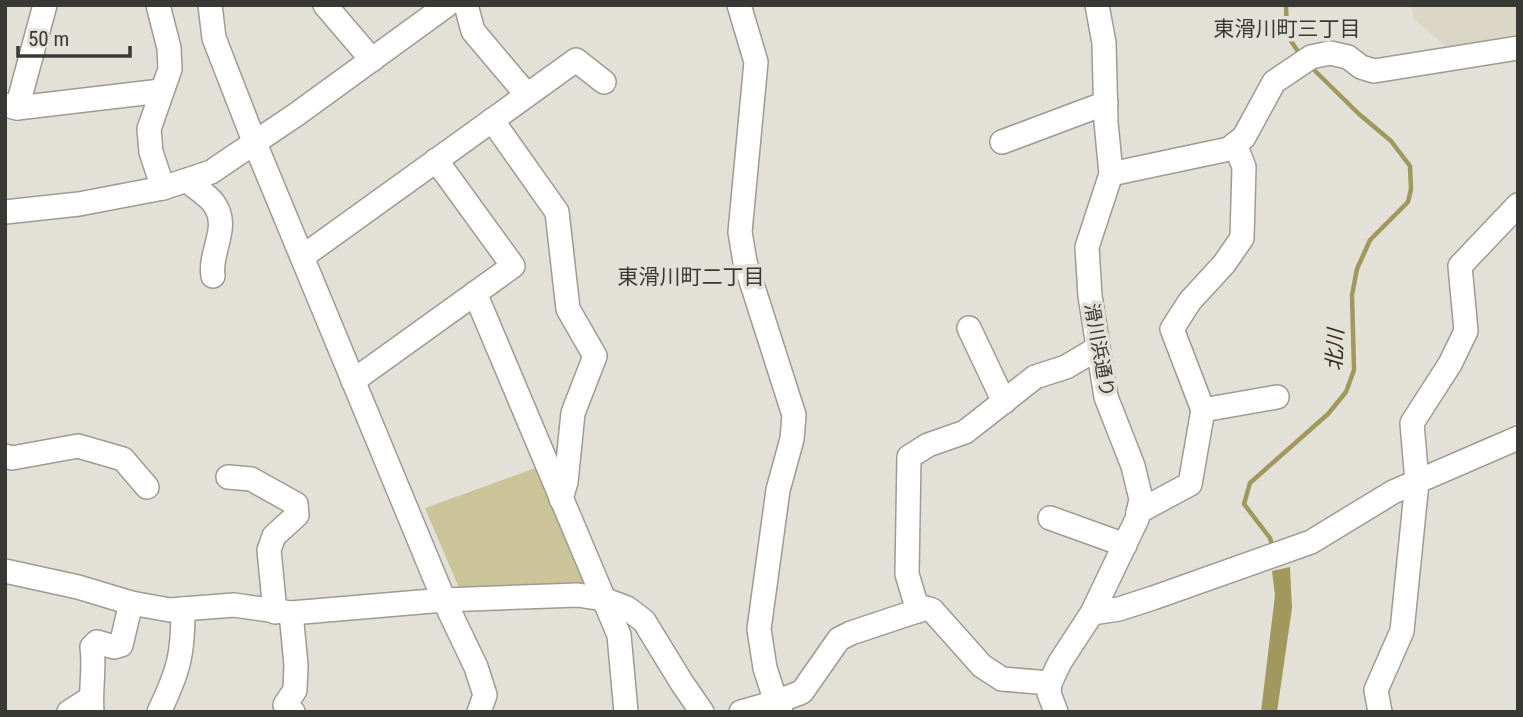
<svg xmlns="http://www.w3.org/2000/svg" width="1523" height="717" font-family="'Roboto Condensed','Noto Sans JP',sans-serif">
<rect width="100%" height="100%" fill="#e3e1d7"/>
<polygon fill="#dad7c6" points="1411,5 1518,5 1518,41 1451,51 1414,19"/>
<polygon fill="#cac498" points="538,467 599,587 459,588 425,508"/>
<polygon fill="#a1985d" points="1290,567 1292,608 1277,712 1261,712 1275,595 1272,571"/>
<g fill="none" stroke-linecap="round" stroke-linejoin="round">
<g stroke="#a1985d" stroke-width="4.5">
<polyline points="1286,5 1287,35 1301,56"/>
<polyline points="1273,548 1270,538 1244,504 1250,483 1328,414 1346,392 1354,370 1352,295 1357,269 1370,240 1408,202 1411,189 1410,166 1391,141 1359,114 1309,65"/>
</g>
<defs>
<g id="minor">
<polyline points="158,5 169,48 170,69 149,129 151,152 163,188"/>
<polyline points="210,5 214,38 254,141 444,600 476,667 485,695 479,712"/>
<polyline points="325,5 372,60"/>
<polyline points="466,5 473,31 527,95"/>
<polyline points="739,5 756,62 740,232 745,262 794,415 792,439 778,490 759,629 765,668 776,702 781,712"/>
<polyline points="5,105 17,108 161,91"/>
<polyline points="17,108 45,5"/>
<polyline points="492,120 557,212 568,309 595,356 573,413 566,482 561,499"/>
<polyline points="1002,142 1106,103"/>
<polyline points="1111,174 1229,149 1244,137 1274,82 1311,57 1330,53 1348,57 1361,67 1374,71 1518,48"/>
<path d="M187,181C196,188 211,197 216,207C229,229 209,253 213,276"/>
<polyline points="5,212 79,204 163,188 211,172 297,114 447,5"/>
<polyline points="302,257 576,60 604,82"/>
<polyline points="475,293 619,635 626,712"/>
<polyline points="969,328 1004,402"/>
<polyline points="353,381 513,266 436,160"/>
<polyline points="1203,410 1172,329 1190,301 1224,264 1242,238 1244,167 1235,144"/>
<polyline points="5,456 12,458 78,446 123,459 147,487"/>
<polyline points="228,477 251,479 296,504 297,515 274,536 269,550 275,612"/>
<polyline points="1138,512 1190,484 1203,410 1277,397"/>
<polyline points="1050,518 1125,545"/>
<polyline points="5,571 78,587 131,603 170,610 234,605 291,613 444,600 578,595 603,599 627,608 644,621 682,683 702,712"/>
<polyline points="918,611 907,574 909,457 928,445 965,432 1035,377 1066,367 1098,348"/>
<polyline points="291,613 296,665 295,690 285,705 293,712"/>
<polyline points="1092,613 1119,609 1153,598 1311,542 1393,492 1518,438"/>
<polyline points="69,712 91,698"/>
<path d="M92,712C90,690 95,669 92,647L97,642L114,647L121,645L131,603"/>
<path d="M159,712C179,670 183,655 183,609"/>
<polyline points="741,712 776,702 802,692 839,639 851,633 926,608 932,610 982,666 1002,679 1050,683"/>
<polyline points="1056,712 1049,693 1050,683 1060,662 1092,613 1137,519 1141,499 1133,466 1106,397 1090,296 1087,247 1111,174 1106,122 1104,43 1097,5"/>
<polyline points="1380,712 1376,690 1402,631 1417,482 1412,423 1450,364 1466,331 1460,266 1518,205"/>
</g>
</defs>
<use href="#minor" stroke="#9d9b92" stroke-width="26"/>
<use href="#minor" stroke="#fff" stroke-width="23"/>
</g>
<g text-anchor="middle" stroke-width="7" stroke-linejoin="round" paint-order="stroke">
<g font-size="19" fill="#383834" stroke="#e3e1d7">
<text transform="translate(1100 350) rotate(80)" y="7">滑川浜通り</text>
</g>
<g font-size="21" fill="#383834" stroke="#e3e1d7">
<text x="1287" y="36">東滑川町三丁目</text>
<text x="691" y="284">東滑川町二丁目</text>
</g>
<g font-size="21" font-style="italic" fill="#332e13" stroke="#e3e1d7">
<text transform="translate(1335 350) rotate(-87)" y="7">北川</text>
</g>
</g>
<rect width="1523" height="717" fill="none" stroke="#383834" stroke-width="14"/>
<path d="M18 46v10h112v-10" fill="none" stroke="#383834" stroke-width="3.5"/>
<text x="28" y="46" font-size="21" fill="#383834" stroke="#e3e1d7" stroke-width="5" paint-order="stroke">50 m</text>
</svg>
